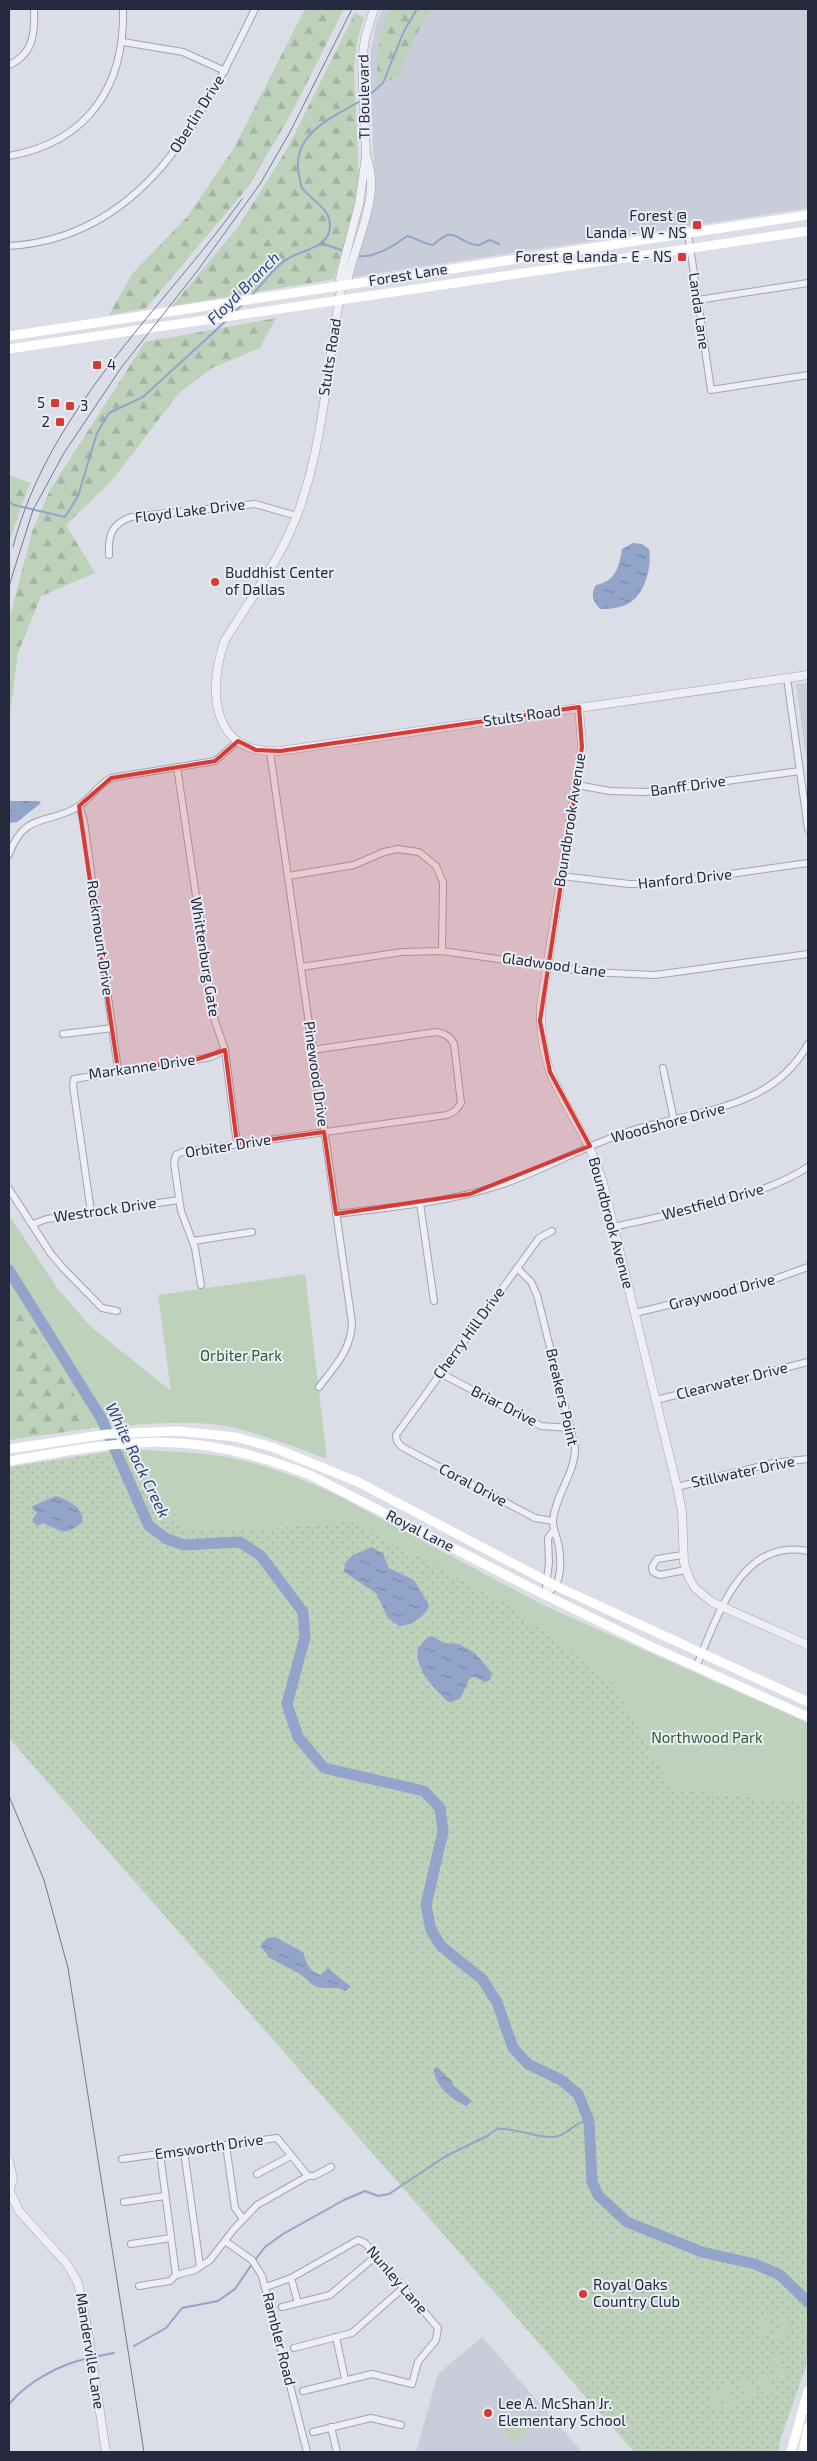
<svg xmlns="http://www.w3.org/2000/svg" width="817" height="2461" font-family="'Exo 2',sans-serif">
<defs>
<pattern id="grass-dots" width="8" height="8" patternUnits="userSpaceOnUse" patternTransform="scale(1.25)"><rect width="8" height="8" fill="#bdd1bb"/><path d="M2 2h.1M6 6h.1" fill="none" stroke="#a2b3a2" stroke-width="1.8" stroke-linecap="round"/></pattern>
<pattern id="forest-firs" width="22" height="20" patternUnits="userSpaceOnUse" patternTransform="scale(1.25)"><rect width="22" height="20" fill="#bdd1bb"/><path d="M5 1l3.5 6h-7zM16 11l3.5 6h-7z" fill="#a2b3a2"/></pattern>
<pattern id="water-ripples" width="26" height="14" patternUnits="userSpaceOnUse" patternTransform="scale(1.25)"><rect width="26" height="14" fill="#93a4ca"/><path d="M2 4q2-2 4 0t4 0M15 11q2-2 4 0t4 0" fill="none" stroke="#7886a5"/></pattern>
</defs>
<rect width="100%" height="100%" fill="#dbdde7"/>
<g fill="#c9ccd9">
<polygon points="383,9 808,9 808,208 353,277 373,203 374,171 370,57 377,21"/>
<polygon points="808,683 808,771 796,684"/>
<polygon points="482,2337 582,2452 416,2452 438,2374"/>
</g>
<polygon fill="url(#grass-dots)" points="126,1449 150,1499 186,1528 252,1530 352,1521 504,1602 612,1681 672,1789 802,1802 808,1800 808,2361 781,2437 778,2452 634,2452 9,1738 9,1467"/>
<g fill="url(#forest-firs)">
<polygon points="305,9 344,9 291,114 248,187 146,308 109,315 132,274 188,216 234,148"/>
<path d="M390,9H431L416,35L399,76L377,85C377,61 379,30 390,9Z"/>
<polygon points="355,13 364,18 358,37 354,66 359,181 356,202 334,279 172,306 238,227 288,147"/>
<polygon points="276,318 260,348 212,368 179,393 114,478 66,525 95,573 41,596 18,653 9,721 9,620 32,532 50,490 145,342"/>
<polygon points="9,475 30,483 9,542"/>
<polygon points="9,1286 65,1376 92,1428 9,1440"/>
</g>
<g fill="#bdd1bb">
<path d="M9,1215L58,1289L90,1326L171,1391L158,1295L305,1274L327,1459C296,1447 266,1436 235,1428C190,1418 138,1425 92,1428L65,1376L9,1286Z"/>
<path d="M126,1449C152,1451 180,1451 206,1454C250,1459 291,1474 331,1492L543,1605L808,1723V1800L802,1802L672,1789L612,1681L504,1602L352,1521L252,1530L186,1528L150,1499Z"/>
<polygon points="764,2314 773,2317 766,2337 758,2334"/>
<polygon points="781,2319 790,2321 783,2342 774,2339"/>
<polygon points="779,2354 786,2375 777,2378 770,2357"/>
<polygon points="766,2373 773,2393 764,2396 757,2376"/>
<polygon points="750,2378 757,2399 748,2402 741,2381"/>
<polygon points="728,2385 735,2406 726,2409 719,2388"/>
<polygon points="716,2389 723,2410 714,2413 707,2392"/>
<polygon points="524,2412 535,2424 515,2443 503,2430"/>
</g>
<g fill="url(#water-ripples)">
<path d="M633,543L642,544L649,549C652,566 646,591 631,602C622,608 611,609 600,609C593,601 590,595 596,585C616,581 619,567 622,549Z"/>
<polygon points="9,801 39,801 41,803 17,822 10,823"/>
<path d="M56,1496C67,1500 85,1508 82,1522C65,1537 61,1531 43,1523L37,1526L32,1520L37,1513L32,1508L33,1506Z"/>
<path d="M372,1547L383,1554L389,1568L414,1580L428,1603L429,1606C425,1617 410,1626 399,1626L388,1618L376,1593L344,1572L345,1563L353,1555Z"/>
<path d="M432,1636L444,1643L459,1644L475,1653L492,1673L490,1680L485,1682L475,1677L470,1678L460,1699L451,1702L447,1701C432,1685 415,1671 418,1648L427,1638Z"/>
<path d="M275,1937L303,1952C307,1963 308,1971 321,1975L328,1968L351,1987L345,1991L338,1988H322L313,1985L300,1974L270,1958L260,1946L267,1938Z"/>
<path d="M437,2067L452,2081L453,2085L472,2101L466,2106C452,2099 434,2086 434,2069Z"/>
</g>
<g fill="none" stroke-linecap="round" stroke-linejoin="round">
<g stroke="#93a4ca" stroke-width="2">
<polyline points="366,98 383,83 404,31 417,9"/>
<polyline points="321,243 344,251"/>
<path d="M359,256C375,258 395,245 407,236C417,238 423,244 433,245C456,224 454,241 476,245C481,246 485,241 490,240L499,244"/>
<path d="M252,295C263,284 275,265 289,258C301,251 326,247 329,232C335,210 313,202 303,189C300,186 300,179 299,175C290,134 333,117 362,100"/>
<polyline points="236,311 243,304"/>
<polyline points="9,502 14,505 65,517 78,496 97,433 109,413 143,397 227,320"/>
<path d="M255,2260L265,2247L283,2234L344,2200L365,2191L378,2196L389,2194L446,2156L487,2136L497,2129C515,2127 544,2141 558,2136C570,2133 575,2121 589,2121"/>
<polyline points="134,2346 166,2328 182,2308 218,2301 235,2289 252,2264"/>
<polyline points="94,2357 114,2353"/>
<path d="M10,2403C28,2381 61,2364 89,2358"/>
</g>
<polyline stroke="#93a4ca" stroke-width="11" points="9,1270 101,1418 149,1526 167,1539 184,1545 240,1542 261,1556 303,1612 305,1637 287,1704 298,1737 324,1768 424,1791 440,1808 443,1831 426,1905 431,1930 441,1946 482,1979 497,2002 513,2048 528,2064 561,2080 578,2094 589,2121 592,2182 598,2195 627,2222 702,2252 755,2264 780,2275 808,2302"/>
<defs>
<g id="minor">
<polyline points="123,42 183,52 225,71"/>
<path d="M9,65C34,54 35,32 34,9"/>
<path d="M9,156C88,142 125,86 123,9"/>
<polyline points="688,233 711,390 808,375"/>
<path d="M9,246C145,238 203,116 255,9"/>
<polyline points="698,300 808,283"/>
<path d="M109,555C108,536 111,524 131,517L255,504L297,516"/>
<polyline points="787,678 808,829"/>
<path d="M270,752L352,1323C351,1350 335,1366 319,1387"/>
<polyline points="177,767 214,1018 225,1050 237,1144"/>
<polyline points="577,785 610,791 645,792 800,771"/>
<polyline points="79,806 84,821 118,1070"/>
<path d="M9,854C26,810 48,826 79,806C91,798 98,785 111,778L215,761L238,741"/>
<polyline points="288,876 354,865 384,852 398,849 419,852 436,866 443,882 442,951"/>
<polyline points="561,876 629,884 659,884 808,863"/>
<polyline points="301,967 402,952 442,951 589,972 655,975 808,954"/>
<polyline points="63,1034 113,1028"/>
<polyline points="663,1068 674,1120"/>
<polyline points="9,1189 51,1254 64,1269 102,1308 117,1311"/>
<polyline points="420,1203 434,1301"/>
<polyline points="91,1212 73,1086 74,1079 195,1060 211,1057 225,1050"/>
<path d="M336,1214C390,1207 445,1203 497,1186C541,1172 582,1147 627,1132C691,1110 771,1112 808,1044"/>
<polyline points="33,1224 47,1219 179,1200"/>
<path d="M614,1227C672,1213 758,1200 808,1167"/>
<polyline points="552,1231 539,1238 396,1435 397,1441 402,1447 535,1518 553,1521"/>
<polyline points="193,1241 252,1232"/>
<path d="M517,1268L531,1282L537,1295L575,1448C575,1474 555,1495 553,1521C553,1529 555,1532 557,1539C561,1552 562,1573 556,1585C554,1589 548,1592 545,1595"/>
<path d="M201,1285L195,1248L181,1211L174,1163L176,1155L182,1152L447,1115L455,1111L461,1103L454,1044C450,1036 445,1034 436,1032L312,1050"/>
<polyline points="635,1313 772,1280 808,1267"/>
<polyline points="440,1373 541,1426 571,1428"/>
<polyline points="656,1400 808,1362"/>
<polyline points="677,1487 773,1463 808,1459"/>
<polyline points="683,1555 657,1559 652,1567 653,1572 660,1575 685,1570"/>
<polyline points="545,1595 549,1563 548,1538 553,1531"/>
<path d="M696,1667C717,1619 740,1537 808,1551"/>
<polyline points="226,2145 235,2208 243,2219"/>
<polyline points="184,2151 200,2266"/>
<polyline points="160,2154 176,2275"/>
<polyline points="122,2159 277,2138 308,2176"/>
<polyline points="257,2174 291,2156"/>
<polyline points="124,2202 165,2196"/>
<polyline points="225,2241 252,2260 262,2276 307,2452"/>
<polyline points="131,2244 171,2238"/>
<polyline points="291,2278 298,2303"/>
<polyline points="139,2286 170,2281 176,2275 195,2270 210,2260 234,2229 257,2205 308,2176 314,2176 331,2167"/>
<polyline points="266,2287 291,2278 358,2240 365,2243 438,2328 436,2340 418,2362 412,2384 372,2374 303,2391"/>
<polyline points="282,2307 330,2295 376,2256"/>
<polyline points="336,2337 345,2379"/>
<polyline points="294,2348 352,2333 404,2287"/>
<polyline points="331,2427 337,2452"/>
<polyline points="313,2432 371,2418 401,2425"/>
</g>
<g id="tertiary">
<path d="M374,9L365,38L362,61L366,156L359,204L342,269L340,279L342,285C328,355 325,433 302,501C286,552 253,595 225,640C207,689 211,756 280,751L808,675"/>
<path d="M342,285L348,278C356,239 382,196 366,156"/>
<path d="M579,707L582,747L541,1005C540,1033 544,1062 557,1087C574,1122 592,1144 603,1183L677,1487L682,1511L684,1563L690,1580L695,1588L712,1602L808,1645"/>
<polyline points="9,2161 13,2179 9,2190"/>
<polyline points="9,2189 19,2211 67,2264 78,2283 88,2332 106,2452"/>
</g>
</defs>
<use href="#minor" stroke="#a0a3b1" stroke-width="8"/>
<use href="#tertiary" stroke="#a0a3b1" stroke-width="9"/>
<use href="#minor" stroke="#eeeff5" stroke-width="6"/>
<use href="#tertiary" stroke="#eeeff5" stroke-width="8"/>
<g stroke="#fff" stroke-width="9">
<polyline points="9,336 808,215"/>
<polyline points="9,349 808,231"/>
<polyline points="9,1449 108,1434 177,1431 236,1437 272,1447 358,1482 556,1586 808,1702"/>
<path d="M9,1461C51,1454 95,1445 138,1443C198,1439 255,1453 310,1475L545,1595L650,1646L808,1717"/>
<polyline points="791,2452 808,2391"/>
<polyline points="803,2452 808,2427"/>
</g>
<g stroke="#737991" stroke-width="1">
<path d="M13,547C48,410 162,310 242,199"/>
<polyline points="9,586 33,510 64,453 121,368 198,270 260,184 290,132 352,9"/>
<polyline points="9,1796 44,1880 68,1968 144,2452"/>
</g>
</g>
<path fill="#d73935" fill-opacity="0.2" stroke="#d73935" stroke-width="4" stroke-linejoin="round" d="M579,707L582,747L540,1021L550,1072L590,1146L470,1194L336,1214L324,1132L237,1144L225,1050L195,1060L118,1070L79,806L111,778L215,761L238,741L256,750L280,751Z"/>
<g fill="#d73935" stroke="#eaedf4" stroke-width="2">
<rect x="692" y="220" width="10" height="10" rx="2.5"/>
<rect x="677" y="252" width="10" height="10" rx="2.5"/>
<rect x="92" y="360" width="10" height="10" rx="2.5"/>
<rect x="50" y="398" width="10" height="10" rx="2.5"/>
<rect x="65" y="401" width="10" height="10" rx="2.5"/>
<rect x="55" y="417" width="10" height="10" rx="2.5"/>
<circle cx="215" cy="582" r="5"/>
<circle cx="583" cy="2294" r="5"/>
<circle cx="488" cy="2413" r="5"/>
</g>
<g text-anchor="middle" stroke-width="4" stroke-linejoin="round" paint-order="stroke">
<g font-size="15" fill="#24293d" stroke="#eaedf4">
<text transform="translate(364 97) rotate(-91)" y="5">TI Boulevard</text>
<text transform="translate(197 114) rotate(-58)" y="5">Oberlin Drive</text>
<text transform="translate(408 275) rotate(-9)" y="5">Forest Lane</text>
<text transform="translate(699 311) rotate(82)" y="5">Landa Lane</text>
<text transform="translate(330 357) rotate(-81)" y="5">Stults Road</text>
<text transform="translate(190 511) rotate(-7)" y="5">Floyd Lake Drive</text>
<text transform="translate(522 716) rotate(-8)" y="5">Stults Road</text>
<text transform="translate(688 786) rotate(-8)" y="5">Banff Drive</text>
<text transform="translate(570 820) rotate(-81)" y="5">Boundbrook Avenue</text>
<text transform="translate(685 879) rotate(-6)" y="5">Hanford Drive</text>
<text transform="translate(100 938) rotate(82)" y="5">Rockmount Drive</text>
<text transform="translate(205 957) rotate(81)" y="5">Whittenburg Gate</text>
<text transform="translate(554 965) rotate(8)" y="5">Gladwood Lane</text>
<text transform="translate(142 1067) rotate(-8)" y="5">Markanne Drive</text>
<text transform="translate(316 1074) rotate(82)" y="5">Pinewood Drive</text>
<text transform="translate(668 1123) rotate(-15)" y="5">Woodshore Drive</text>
<text transform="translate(228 1146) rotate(-9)" y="5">Orbiter Drive</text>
<text transform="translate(713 1202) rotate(-15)" y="5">Westfield Drive</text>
<text transform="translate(105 1210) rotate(-8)" y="5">Westrock Drive</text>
<text transform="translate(611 1223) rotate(75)" y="5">Boundbrook Avenue</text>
<text transform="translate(722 1292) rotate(-14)" y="5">Graywood Drive</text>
<text transform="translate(469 1333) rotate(-54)" y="5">Cherry Hill Drive</text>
<text transform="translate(732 1381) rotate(-14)" y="5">Clearwater Drive</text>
<text transform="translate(562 1397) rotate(77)" y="5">Breakers Point</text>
<text transform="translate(504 1406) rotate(27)" y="5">Briar Drive</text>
<text transform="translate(743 1472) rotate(-12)" y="5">Stillwater Drive</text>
<text transform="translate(473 1485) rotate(28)" y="5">Coral Drive</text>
<text transform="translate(420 1531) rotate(27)" y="5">Royal Lane</text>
<text transform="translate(209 2147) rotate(-8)" y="5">Emsworth Drive</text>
<text transform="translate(397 2280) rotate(49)" y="5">Nunley Lane</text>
<text transform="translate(279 2339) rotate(76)" y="5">Rambler Road</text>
<text transform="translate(90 2351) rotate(81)" y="5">Manderville Lane</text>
</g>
<g font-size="15" fill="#24293d" stroke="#eaedf4" text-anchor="start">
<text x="687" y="221" text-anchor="end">Forest @<tspan x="687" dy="17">Landa - W - NS</tspan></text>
<text x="672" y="262" text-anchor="end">Forest @ Landa - E - NS</text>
<text x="107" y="370">4</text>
<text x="45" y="408" text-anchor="end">5</text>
<text x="80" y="411">3</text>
<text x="50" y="427" text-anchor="end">2</text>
<text x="225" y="578">Buddhist Center<tspan x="225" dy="17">of Dallas</tspan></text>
<text x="593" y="2290">Royal Oaks<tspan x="593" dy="17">Country Club</tspan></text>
<text x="498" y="2409">Lee A. McShan Jr.<tspan x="498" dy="17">Elementary School</tspan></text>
</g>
<g font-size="15" fill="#315a30" stroke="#eaedf4">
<text x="241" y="1361">Orbiter Park</text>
<text x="707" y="1743">Northwood Park</text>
</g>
<g font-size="16" font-style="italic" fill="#2c3f74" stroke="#eaedf4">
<text transform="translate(243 288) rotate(-45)" y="6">Floyd Branch</text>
<text transform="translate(138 1460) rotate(64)" y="6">White Rock Creek</text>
</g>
</g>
<rect width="817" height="2461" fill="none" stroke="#24293d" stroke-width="20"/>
</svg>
